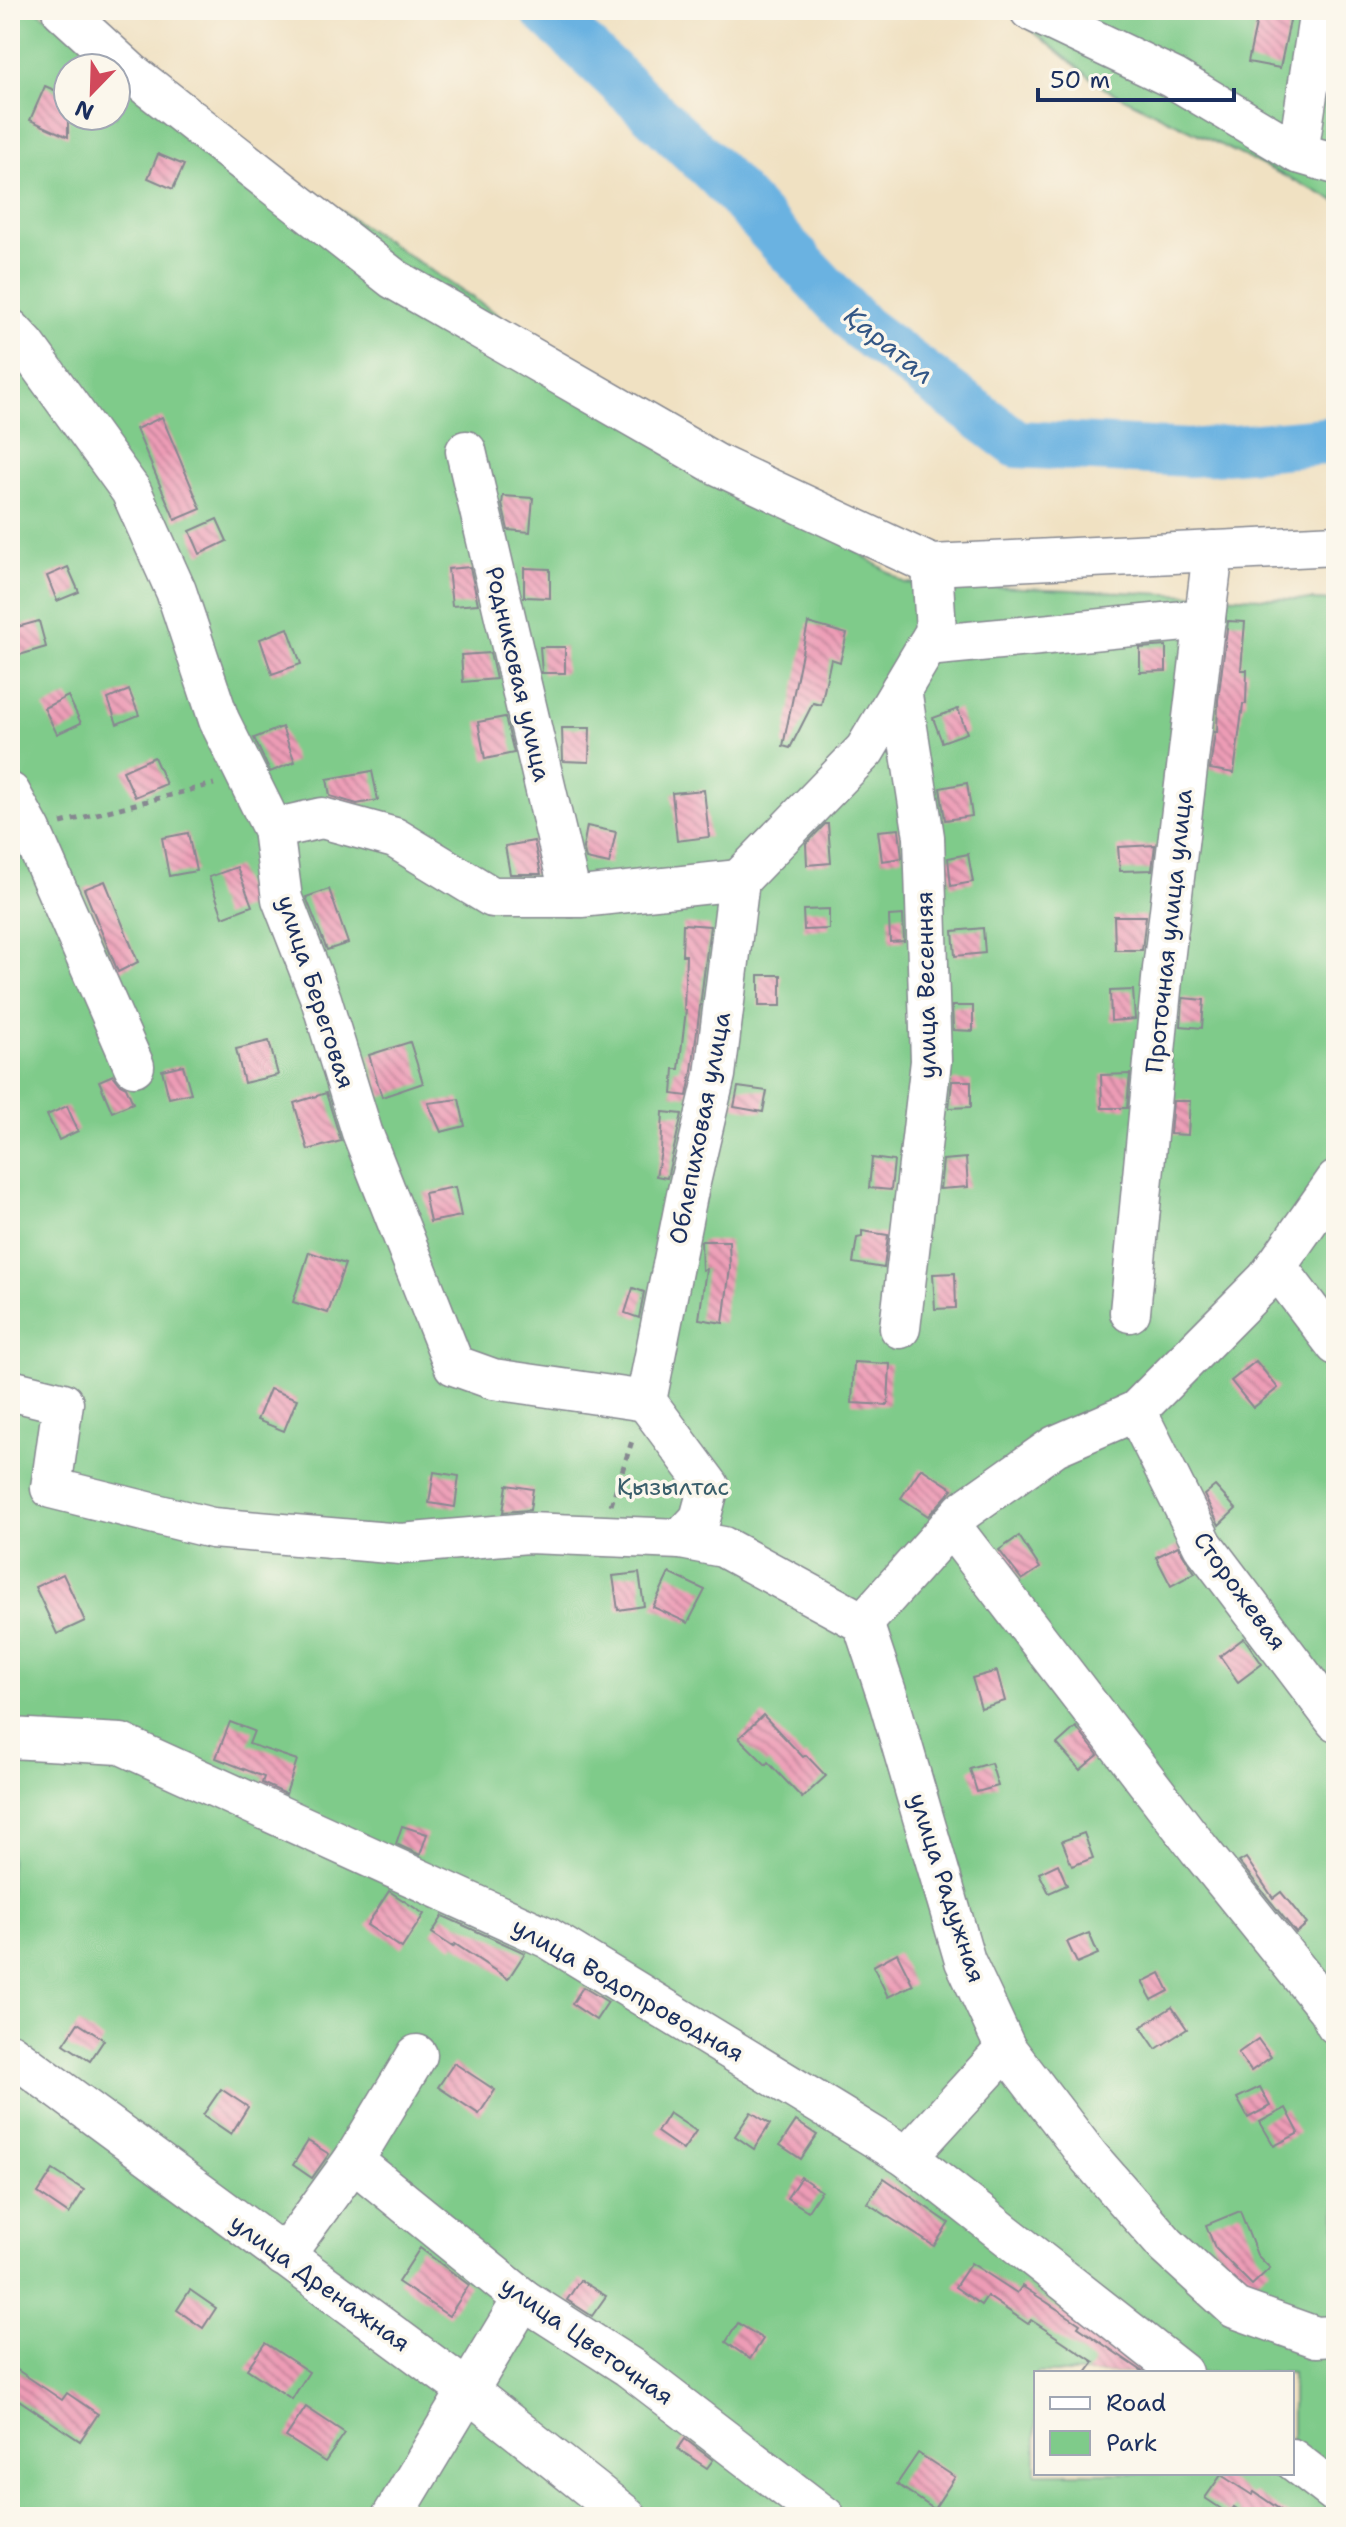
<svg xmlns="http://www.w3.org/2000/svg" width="1346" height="2527" font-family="'Shantell Sans',sans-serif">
<defs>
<pattern id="building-back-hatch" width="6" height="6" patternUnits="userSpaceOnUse" patternTransform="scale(2)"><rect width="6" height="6" fill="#ed9cb6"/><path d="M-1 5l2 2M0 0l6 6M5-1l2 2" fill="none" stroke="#bf8097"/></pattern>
</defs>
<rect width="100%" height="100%" fill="#fbf7ec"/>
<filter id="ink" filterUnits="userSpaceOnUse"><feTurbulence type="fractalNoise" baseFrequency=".0125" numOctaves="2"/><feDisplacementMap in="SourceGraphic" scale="16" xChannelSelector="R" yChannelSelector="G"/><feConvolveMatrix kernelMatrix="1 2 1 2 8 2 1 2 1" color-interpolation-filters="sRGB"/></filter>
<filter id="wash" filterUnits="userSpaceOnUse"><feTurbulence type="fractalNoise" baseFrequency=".006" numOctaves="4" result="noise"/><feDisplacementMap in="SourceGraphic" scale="32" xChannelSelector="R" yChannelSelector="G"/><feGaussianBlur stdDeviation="1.8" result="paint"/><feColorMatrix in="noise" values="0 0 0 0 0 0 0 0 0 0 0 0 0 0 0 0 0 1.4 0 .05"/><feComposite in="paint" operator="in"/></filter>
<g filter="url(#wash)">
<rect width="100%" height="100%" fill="#f0e1c2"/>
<g fill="#7fcb8a" stroke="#4d7d74" stroke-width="2" fill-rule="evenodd">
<path d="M10,10H36L905,583L1336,601V2517H10ZM68,68H116V116H68ZM1036,2373H1292V2473H1036Z"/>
<polygon points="1006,10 1336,10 1336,201 1105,89"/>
</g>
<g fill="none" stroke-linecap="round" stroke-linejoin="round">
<polyline stroke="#6ab2e1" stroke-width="48" points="544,10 718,174 862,328 1017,444 1190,453 1336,440"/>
</g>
<g id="blocks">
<g fill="url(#building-back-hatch)">
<polygon points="1259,10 1291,16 1280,68 1248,62"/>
<polygon points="45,86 68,96 68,137 30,120"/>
<polygon points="158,154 184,165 173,189 148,178"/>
<polygon points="162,417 201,509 175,520 136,429"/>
<polygon points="503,496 533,498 530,532 508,530 502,504"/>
<polygon points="217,519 227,541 200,554 190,531"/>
<polygon points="68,567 79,592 57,601 47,576"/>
<polygon points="470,567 478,604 452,606 448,569"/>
<polygon points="524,568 550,569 550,598 524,597"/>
<polygon points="39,621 46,647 10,658 10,629"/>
<polygon points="1228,621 1245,622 1241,670 1247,670 1246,704 1243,704 1234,773 1210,769 1215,732 1217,732 1218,700"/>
<polygon points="808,623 847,634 840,662 831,659 821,705 813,703 790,748 783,746"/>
<polygon points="288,628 301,664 272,674 260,639"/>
<polygon points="1166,646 1166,671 1140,672 1140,648"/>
<polygon points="540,647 565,647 565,673 542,673"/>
<polygon points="490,653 496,679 463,682 461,655"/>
<polygon points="129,690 139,715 117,724 108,699"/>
<polygon points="68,696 81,723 57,734 44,708"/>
<polygon points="958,709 967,733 942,742 933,718"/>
<polygon points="505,717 514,753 485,759 478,722"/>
<polygon points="282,727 295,762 270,772 254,738"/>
<polygon points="562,728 590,728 589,762 563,761"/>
<polygon points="154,757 166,784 135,797 123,771"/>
<polygon points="372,771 378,800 357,804 330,796 327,779"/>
<polygon points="967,783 972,816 945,820 940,788"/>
<polygon points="704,790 709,837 677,841 672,793"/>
<polygon points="825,824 828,824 831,863 807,865 806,844"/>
<polygon points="587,826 616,832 609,864 586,859 583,848"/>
<polygon points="899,829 902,858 882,861 878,831"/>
<polygon points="188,833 196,871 169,876 162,838"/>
<polygon points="534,841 541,874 510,874 505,846"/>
<polygon points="1155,845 1152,870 1120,871 1118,847"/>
<polygon points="968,854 973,882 951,886 948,858"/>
<polygon points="237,867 252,906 223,917 209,877"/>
<polygon points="105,881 138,962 118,972 84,889"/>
<polygon points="329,889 348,943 327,950 306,897"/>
<polygon points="829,909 829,929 804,930 803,910"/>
<polygon points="903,915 904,941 890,942 889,916"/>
<polygon points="1114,916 1146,916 1142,950 1115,950"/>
<polygon points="683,924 710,926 692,1071 687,1096 672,1094 674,1069 679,1069 686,1010 684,1010 686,955 682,955"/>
<polygon points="983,928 985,953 955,956 953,931"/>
<rect x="759" y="975" width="22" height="31"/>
<polygon points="1133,990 1135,1019 1111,1021 1110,991"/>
<polygon points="1183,998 1204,1000 1202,1028 1181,1026"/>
<polygon points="952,1006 973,1006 973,1031 953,1030"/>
<polygon points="269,1041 278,1075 244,1083 236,1049"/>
<polygon points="410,1042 423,1083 382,1097 369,1055"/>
<polygon points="183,1065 191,1093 169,1098 162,1070"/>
<polygon points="1130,1074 1127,1108 1102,1108 1101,1075"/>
<polygon points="113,1075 120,1084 126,1087 133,1103 112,1112 99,1081"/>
<polygon points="952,1081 971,1081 971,1107 949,1108"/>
<polygon points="738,1087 767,1091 763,1112 734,1107"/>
<polygon points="326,1093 341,1141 308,1150 294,1103"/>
<polygon points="459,1099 465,1126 441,1132 428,1103"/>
<polygon points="1173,1101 1190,1101 1188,1135 1170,1134"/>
<polygon points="67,1106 78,1131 59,1140 47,1115"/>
<polygon points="663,1112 682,1114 667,1178 656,1176 661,1152"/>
<polygon points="872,1158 894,1161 891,1190 869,1188"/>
<polygon points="966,1158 968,1187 940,1189 943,1160"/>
<polygon points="455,1187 461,1216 430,1222 424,1193"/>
<polygon points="862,1231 888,1235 884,1268 853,1263 857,1238 862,1237"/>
<polygon points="701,1241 729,1241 730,1268 723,1323 699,1319 706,1269 702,1270"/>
<polygon points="309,1252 345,1264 328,1313 293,1302"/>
<polygon points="955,1273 956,1308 935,1309 933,1274"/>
<polygon points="633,1288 644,1292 639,1318 625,1313"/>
<polygon points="1256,1361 1278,1388 1253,1408 1231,1381"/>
<polygon points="854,1362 890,1364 888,1405 852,1403"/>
<polygon points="270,1389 297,1399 284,1431 257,1420"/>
<polygon points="921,1468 953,1489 928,1516 901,1498"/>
<polygon points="434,1472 459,1476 455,1507 429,1503"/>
<polygon points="507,1485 533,1489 530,1510 503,1512"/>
<polygon points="1215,1486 1236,1509 1219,1525 1204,1495"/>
<polygon points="1019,1536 1040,1568 1022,1580 999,1550"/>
<polygon points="1178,1546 1195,1573 1171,1586 1156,1557"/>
<polygon points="639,1573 644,1606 618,1610 613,1576"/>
<polygon points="669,1573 705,1590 688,1623 653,1607"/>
<polygon points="63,1574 85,1621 57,1634 35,1587"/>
<polygon points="1244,1638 1262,1664 1238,1682 1220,1656"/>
<polygon points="997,1671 1005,1701 981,1708 972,1678"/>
<polygon points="763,1715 803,1757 806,1755 826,1776 802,1798 768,1762 766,1765 739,1738"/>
<polygon points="230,1722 254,1731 249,1744 297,1760 286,1794 262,1783 264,1777 216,1758"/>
<polygon points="1076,1727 1098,1755 1080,1770 1057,1744"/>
<polygon points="991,1763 998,1786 977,1792 970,1769"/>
<polygon points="402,1826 427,1834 420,1855 396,1844"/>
<polygon points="1084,1833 1093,1858 1072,1866 1062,1841"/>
<polygon points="1246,1858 1273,1898 1281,1892 1307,1924 1296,1933 1239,1862"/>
<polygon points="1058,1864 1067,1885 1049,1893 1039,1873"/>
<polygon points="389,1891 424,1914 402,1948 367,1925"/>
<polygon points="443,1916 525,1953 508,1979 455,1944 453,1947 432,1933"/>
<polygon points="1089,1933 1098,1954 1077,1963 1067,1942"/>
<polygon points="897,1953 913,1985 888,1997 873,1966"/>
<polygon points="1160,1973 1169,1991 1152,2000 1142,1982"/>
<polygon points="583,1987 608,2002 596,2020 572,2004"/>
<polygon points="1172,2007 1187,2029 1156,2049 1141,2027"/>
<polygon points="78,2023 104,2040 90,2061 64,2044"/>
<polygon points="1258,2039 1271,2057 1251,2071 1238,2053"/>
<polygon points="454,2063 495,2090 479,2114 438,2087"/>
<polygon points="1260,2087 1270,2106 1248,2118 1237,2098"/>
<polygon points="221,2089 248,2107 231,2134 203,2115"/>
<polygon points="1286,2108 1299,2133 1274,2146 1260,2122"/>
<polygon points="751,2112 770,2124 754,2149 735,2136"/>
<polygon points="669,2113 696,2131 683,2150 657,2132"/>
<polygon points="796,2121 817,2135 801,2159 780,2145"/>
<polygon points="308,2141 329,2154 312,2178 293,2165"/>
<polygon points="53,2170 84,2190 69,2214 38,2193"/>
<polygon points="801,2177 821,2191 808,2211 787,2198"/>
<polygon points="884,2178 949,2223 934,2246 867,2203"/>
<polygon points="1240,2211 1257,2255 1270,2268 1252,2285 1215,2248 1206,2225"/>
<polygon points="420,2248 469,2285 449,2316 398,2282"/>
<polygon points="971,2263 1017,2293 1022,2286 1080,2324 1078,2327 1145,2373 1086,2373 1094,2362 1031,2320 1028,2324 987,2296 981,2305 955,2287"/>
<polygon points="580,2280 606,2296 592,2316 567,2300"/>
<polygon points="190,2290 216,2308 203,2328 177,2310"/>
<polygon points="738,2323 763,2339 750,2359 726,2342"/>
<polygon points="265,2343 309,2372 292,2399 247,2369"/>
<polygon points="10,2365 62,2400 67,2393 98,2414 80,2441 10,2394"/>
<polygon points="306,2407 345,2433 325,2462 286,2437"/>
<polygon points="685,2439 713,2460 707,2468 678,2449"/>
<polygon points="918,2453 955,2477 934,2509 897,2484"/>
<polygon points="1221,2475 1252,2495 1254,2492 1291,2517 1237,2517 1241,2512 1234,2507 1229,2514 1205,2498"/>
</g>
</g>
</g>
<g filter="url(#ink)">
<use href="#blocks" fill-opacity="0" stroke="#868890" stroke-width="2"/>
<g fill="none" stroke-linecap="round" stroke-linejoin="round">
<defs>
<g id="minor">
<polyline points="62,10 131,73 394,279 716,464 932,565 1336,545"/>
<polyline points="1030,10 1173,78 1298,153 1336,164"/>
<polyline points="1298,153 1320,10"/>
<polyline points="10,329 26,346 131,491 176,591 219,720 273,829 282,899 321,999 362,1132 454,1365 493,1379 646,1401"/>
<polyline points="466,451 571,897"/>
<polyline points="927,646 1205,619"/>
<polyline points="10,793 31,831 134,1066"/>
<polyline points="273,829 322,818 395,838 492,897 581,897 739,880"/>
<polyline points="1276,1266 1336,1345"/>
<polyline points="1130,1312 1163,969 1213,551"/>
<polyline points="900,1328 931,1061 924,837 901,689"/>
<polyline points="10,1390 63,1403 51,1488 212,1528 401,1544 528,1533 681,1539 723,1547 863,1623 889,1701 965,1961 1006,2049 1089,2157 1166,2245 1235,2308 1316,2337 1336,2336"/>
<polyline points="1136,1411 1203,1545 1336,1721"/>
<polyline points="950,1525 1199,1849 1328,2009 1336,2024"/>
<polyline points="681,1539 700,1519 709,1486 646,1401 687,1195 715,1075 739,880 865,750 936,631 932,565"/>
<polyline points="863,1623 963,1511 1055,1446 1136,1411 1267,1279 1336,1181"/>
<polyline points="10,1738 121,1744 548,1938 907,2157 1182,2373"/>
<polyline points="10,2053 468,2391 627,2517"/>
<polyline points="907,2157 1006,2049"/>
<polyline points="353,2161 523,2299 629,2367 825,2517"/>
<polyline points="284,2256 353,2161 417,2055"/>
<polyline points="1292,2459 1336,2493"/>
<polyline points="392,2517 523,2299"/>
</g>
</defs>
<use href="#minor" stroke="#868890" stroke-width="43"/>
<g stroke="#868890" stroke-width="5" stroke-dasharray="6 6" stroke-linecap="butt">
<polyline points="61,823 214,784"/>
<polyline points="611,1505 633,1438"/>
</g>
<use href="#minor" stroke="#fff" stroke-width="40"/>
</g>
</g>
<g text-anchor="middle" stroke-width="7" stroke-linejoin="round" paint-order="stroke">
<g font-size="24" fill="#1b2f5e" stroke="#fbf7ec">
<text transform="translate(518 674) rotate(77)" y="8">Родниковая улица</text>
<text transform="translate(1169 931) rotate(-84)" y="8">Проточная улица улица</text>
<text transform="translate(926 985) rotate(-91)" y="8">улица Весенняя</text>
<text transform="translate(316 992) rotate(72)" y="8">улица Береговая</text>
<text transform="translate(700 1128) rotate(-79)" y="8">Облепиховая улица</text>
<text transform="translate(1240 1591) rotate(54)" y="8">Сторожевая</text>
<text transform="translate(947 1888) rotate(72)" y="8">улица Радужная</text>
<text transform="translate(628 1990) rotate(30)" y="8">улица Водопроводная</text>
<text transform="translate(320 2283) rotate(36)" y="8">улица Дренажная</text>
<text transform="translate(587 2341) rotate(35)" y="8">улица Цветочная</text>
</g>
<g font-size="24" fill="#395e6b" stroke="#fbf7ec">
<text x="673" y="1495">Қызылтас</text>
</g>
<g font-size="26" font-style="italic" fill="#335685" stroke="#fbf7ec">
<text transform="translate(889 345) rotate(39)" y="9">Қаратал</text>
</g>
</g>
<rect width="1346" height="2527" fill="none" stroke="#fbf7ec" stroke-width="40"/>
<rect x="1034" y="2371" width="260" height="104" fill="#fbf7ec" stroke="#a1a7b3" stroke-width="2"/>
<rect x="1050" y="2397" width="40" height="12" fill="#ffffff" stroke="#a1a7b3" stroke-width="2"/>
<text x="1106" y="2411" font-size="24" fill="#1b2f5e">Road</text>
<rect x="1050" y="2431" width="40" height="24" fill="#7fcb8a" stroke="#a1a7b3" stroke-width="2"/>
<text x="1106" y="2451" font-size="24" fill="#1b2f5e">Park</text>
<g transform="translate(92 92) rotate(203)"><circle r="38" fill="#fbf7ec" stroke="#a1a7b3" stroke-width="2"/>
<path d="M0-6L14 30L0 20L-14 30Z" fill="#d1495b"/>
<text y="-12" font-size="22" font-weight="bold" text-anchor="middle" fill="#1b2f5e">N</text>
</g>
<path d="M1038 88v12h196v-12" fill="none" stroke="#1b2f5e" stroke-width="4"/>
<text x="1050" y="88" font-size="24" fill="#1b2f5e" stroke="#fbf7ec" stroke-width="6" paint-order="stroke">50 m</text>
</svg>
